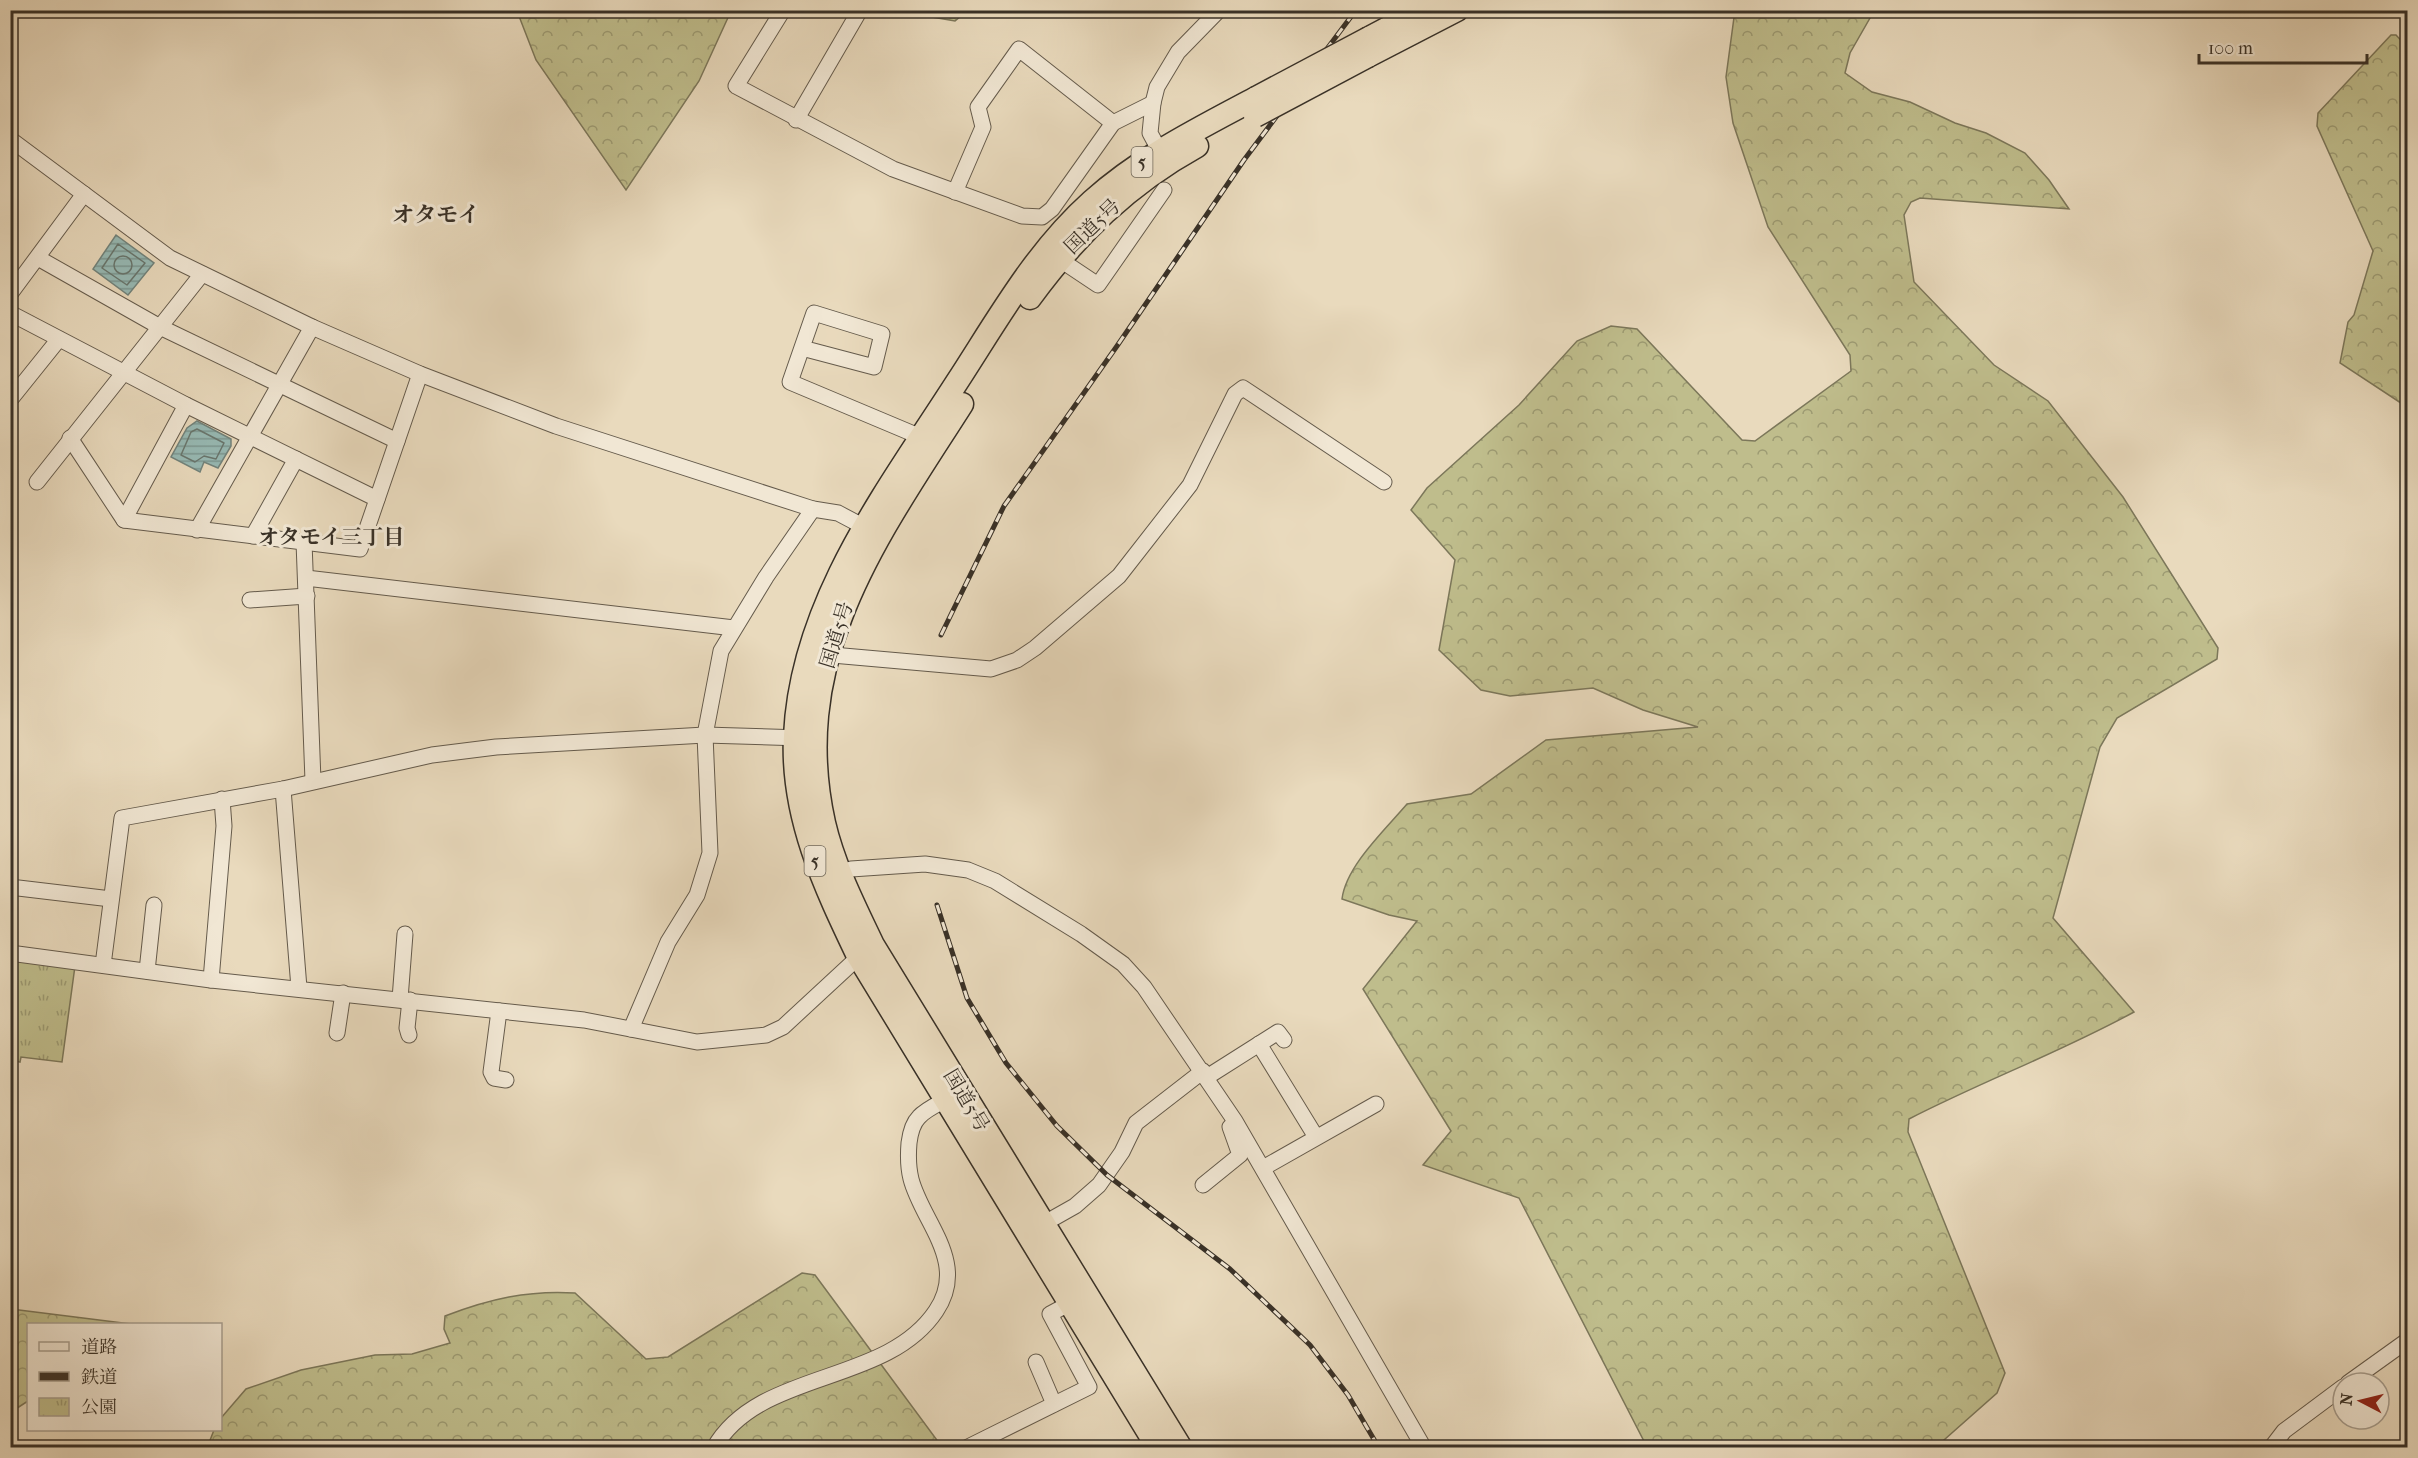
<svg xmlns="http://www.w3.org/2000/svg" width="2418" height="1458" font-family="'IM FELL French Canon','Noto Serif JP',serif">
<defs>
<pattern id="forest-crowns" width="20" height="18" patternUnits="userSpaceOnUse" patternTransform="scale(1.5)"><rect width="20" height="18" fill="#bfbd8c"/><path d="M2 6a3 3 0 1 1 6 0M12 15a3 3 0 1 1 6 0" fill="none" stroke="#9c9a72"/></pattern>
<pattern id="park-tufts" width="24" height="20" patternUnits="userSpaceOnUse" patternTransform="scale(1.5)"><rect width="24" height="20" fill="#bfbd8c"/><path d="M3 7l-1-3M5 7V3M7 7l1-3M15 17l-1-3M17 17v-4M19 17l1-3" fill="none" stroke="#9c9a72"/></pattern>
<pattern id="water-rules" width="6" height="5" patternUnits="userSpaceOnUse" patternTransform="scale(1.5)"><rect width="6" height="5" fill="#97bab5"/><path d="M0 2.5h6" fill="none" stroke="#7c9893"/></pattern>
</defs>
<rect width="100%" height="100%" fill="#e9dabd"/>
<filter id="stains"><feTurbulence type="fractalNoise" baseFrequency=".00333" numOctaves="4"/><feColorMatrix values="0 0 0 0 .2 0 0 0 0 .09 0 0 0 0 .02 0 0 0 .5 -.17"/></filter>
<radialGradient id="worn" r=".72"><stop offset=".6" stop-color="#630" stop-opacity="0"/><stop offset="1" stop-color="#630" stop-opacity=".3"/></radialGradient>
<g fill="url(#forest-crowns)" stroke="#7c775a" stroke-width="1.5">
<path d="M1735,10L1874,11L1850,53L1845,73L1872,92L1910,102L1955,123L1986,133L2025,153L2049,180L2069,209L1920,198L1911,202L1904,215L1914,282L1994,365L2048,401L2123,497L2218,648L2217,659L2117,718L2100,747L2053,918L2134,1012C2061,1052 1983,1081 1909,1119L1908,1132L2005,1373L1997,1393L1936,1447H1647L1519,1198L1423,1165L1451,1131L1363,989L1417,921L1389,915L1342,899C1346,866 1385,830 1407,804L1471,794L1546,740L1698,727L1643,710L1593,688L1510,696L1481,690L1439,650L1455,560L1411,510L1427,488L1519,405L1577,341L1611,326L1637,329L1742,440L1755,441L1851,371L1850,355L1768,227L1733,123L1726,77Z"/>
<polygon points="517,11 731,11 699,81 626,190 536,60"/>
<polygon points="917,11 967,11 955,21 926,16"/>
<polygon points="2391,35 2396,35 2408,48 2407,407 2340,363 2348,322 2354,315 2373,251 2317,126 2318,113"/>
<path d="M802,1273L815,1275L942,1447L207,1448L214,1430H220L221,1418L246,1389L301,1370L375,1355L412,1354L450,1343L444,1329L445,1316C489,1299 528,1290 575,1293L646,1359L668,1357Z"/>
<polygon points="11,1309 131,1324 28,1324 28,1401 11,1412"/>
</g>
<polygon fill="url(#park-tufts)" stroke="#7c775a" stroke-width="1.5" points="11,959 75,966 62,1062 21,1057 20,1062 11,1060"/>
<g fill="url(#water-rules)" stroke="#71837c" stroke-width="1.5">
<polygon points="116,235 154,263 128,295 93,269"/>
<polygon points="197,421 231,439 231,446 218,468 204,462 200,472 171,457 187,428"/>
</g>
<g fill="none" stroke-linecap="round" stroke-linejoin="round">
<g stroke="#68766e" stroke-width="1.5">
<polygon points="118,244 145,263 127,285 102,268"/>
<circle cx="123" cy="265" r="9"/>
<polygon points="197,429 224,443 216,459 204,456 195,462 181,455 191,432"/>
</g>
<defs>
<g id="minor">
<polyline points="783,10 736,86 893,169 1022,216 1042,217 1052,209 1113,123 1153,103"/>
<polyline points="796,120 860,10"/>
<polyline points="10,139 170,258 312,327 420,374 556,426 813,509 838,513 872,531"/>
<polyline points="1164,159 1150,133 1153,103 1157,87 1178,52 1219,10"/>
<polyline points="955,192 983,127 978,107 1019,49 1113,123"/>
<polyline points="1053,255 1098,285 1164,190"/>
<polyline points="38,258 160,327 397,441"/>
<polyline points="10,294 84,194"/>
<polyline points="10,313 186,405 377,499"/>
<polyline points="802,348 874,367 882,334 814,313 790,382 928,440"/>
<polyline points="10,400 59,339"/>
<polyline points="70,438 124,520 360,549 420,374"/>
<polyline points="37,482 202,274"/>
<polyline points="124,520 186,405"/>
<polyline points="197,530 312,327"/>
<polyline points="253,536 296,459"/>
<polyline points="304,542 313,781"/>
<polyline points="306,578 734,628"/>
<polyline points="250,600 307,596"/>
<polyline points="821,654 991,669 1017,660 1035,648 1119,576 1190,485 1235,394 1243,388 1384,482"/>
<polyline points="283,789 299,988"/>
<polyline points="839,873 851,869 925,864 968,870 995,881 1081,934 1123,964 1144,987 1235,1121 1424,1448"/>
<polyline points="10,887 111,899"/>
<polyline points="10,953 211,980 584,1020 697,1042 766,1035 783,1027 864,952"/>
<polyline points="103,965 122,818 283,789 432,755 496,747 705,735 802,738"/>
<polyline points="147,971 154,905"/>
<polyline points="211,980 224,826 222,799"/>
<polyline points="400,999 405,934"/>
<polyline points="499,1011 491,1072 494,1078 506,1080"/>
<polyline points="631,1029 668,942 697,895 710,853 705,735 721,651 766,577 813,509"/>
<polyline points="337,1033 343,993"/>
<polyline points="409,1035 407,1028 410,1000"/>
<polyline points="1259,1044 1316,1137"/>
<polyline points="1207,1077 1278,1032 1284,1040"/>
<polyline points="1263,1168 1376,1104"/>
<polyline points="1203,1185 1240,1155 1230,1127 1232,1125"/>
<polyline points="1036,1228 1075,1206 1099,1185 1122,1152 1136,1123 1203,1071"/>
<polyline points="1036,1362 1054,1404"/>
<polyline points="2348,1383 2408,1340"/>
<path d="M714,1448C759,1369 886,1386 936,1311C969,1262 922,1222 911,1179C908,1167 908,1155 909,1143C910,1135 913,1123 919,1117C927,1108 943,1102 954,1095"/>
<polyline points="966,1448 1089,1387 1050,1314 1076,1300"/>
<polyline points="2271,1448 2284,1431 2343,1387"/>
</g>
<g id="highway">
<polyline points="1369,38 1422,10"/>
<polyline points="1368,56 1457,10"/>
<path d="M1030,298C1076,235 1128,184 1197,146"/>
<path d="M962,404C878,536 787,656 824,823C834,866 854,905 873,945L1181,1448"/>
<path d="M1158,1448L858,956C825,887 791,816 795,736C801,602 887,491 957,382C998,319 1035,252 1092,201C1141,157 1198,129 1256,98"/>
</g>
</defs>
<use href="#minor" stroke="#655b4c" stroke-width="17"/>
<use href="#highway" stroke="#393127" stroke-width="25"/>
<use href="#minor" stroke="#f1e7d4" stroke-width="15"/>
<use href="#highway" stroke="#e9dabd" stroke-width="22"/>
<defs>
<g id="rail">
<polyline points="941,635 1004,506 1117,346 1244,160 1356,10"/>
<polyline points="937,905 967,998 1006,1063 1057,1126 1107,1175 1230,1269 1310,1345 1348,1395 1379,1448"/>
</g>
</defs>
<use href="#rail" stroke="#393127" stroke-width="5"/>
<use href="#rail" stroke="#f1e7d4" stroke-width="3" stroke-dasharray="9" stroke-linecap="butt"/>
<defs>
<g id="highway-bridge">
<polyline points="1256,98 1369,38"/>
<polyline points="1255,116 1368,56"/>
</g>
</defs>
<use href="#highway-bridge" stroke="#393127" stroke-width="25" stroke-linecap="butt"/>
<use href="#highway-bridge" stroke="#e9dabd" stroke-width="22"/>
</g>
<g text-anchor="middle" stroke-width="6" stroke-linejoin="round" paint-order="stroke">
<g fill="#f1e7d4" stroke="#70685b" stroke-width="1.5">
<rect x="1131.5" y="147" width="21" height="30" rx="4.5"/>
<rect x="804.5" y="846" width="21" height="30" rx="4.5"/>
</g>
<g font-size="18" font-weight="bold" fill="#393127">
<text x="1142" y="168">5</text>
<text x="815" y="867">5</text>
</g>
<g font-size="20" fill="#393127" stroke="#f1e7d4">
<text transform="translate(1092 226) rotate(-44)" y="7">国道5号</text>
<text transform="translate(836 635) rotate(-73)" y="7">国道5号</text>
<text transform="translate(967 1100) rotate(59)" y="7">国道5号</text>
</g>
<g font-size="21" font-weight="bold" fill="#393127" stroke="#f1e7d4">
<text x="331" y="544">オタモイ三丁目</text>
</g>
<g font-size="22" font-weight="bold" fill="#393127" stroke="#f1e7d4">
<text x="436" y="222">オタモイ</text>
</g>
</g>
<rect width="2418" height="1458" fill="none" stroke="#e9dabd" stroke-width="36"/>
<rect x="12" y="12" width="2394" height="1434" fill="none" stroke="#393127" stroke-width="3"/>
<rect x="18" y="18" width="2382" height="1422" fill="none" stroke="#393127" stroke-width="1.5"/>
<rect x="27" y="1323" width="195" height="108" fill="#f1e7d4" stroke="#a79e8f" stroke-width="1.5"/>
<rect x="39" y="1342" width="30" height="9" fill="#f1e7d4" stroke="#a79e8f" stroke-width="1.5"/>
<text x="81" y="1353" font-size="18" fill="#393127">道路</text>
<rect x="39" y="1372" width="30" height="9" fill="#393127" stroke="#a79e8f" stroke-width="1.5"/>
<text x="81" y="1383" font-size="18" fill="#393127">鉄道</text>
<rect x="39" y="1398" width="30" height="18" fill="url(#park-tufts)" stroke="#a79e8f" stroke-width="1.5"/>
<text x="81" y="1413" font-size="18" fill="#393127">公園</text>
<g transform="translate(2361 1401) rotate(277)"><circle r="28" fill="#f1e7d4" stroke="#a79e8f" stroke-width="1.5"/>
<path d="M0-4.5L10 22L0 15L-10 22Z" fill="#8f2418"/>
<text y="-9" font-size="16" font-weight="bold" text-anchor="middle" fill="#393127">N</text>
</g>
<path d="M2199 54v9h168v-9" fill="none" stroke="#393127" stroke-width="3"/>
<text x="2208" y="54" font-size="18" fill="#393127" stroke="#f1e7d4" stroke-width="4.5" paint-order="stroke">100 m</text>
<rect width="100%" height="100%" filter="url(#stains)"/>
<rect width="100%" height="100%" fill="url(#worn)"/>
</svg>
